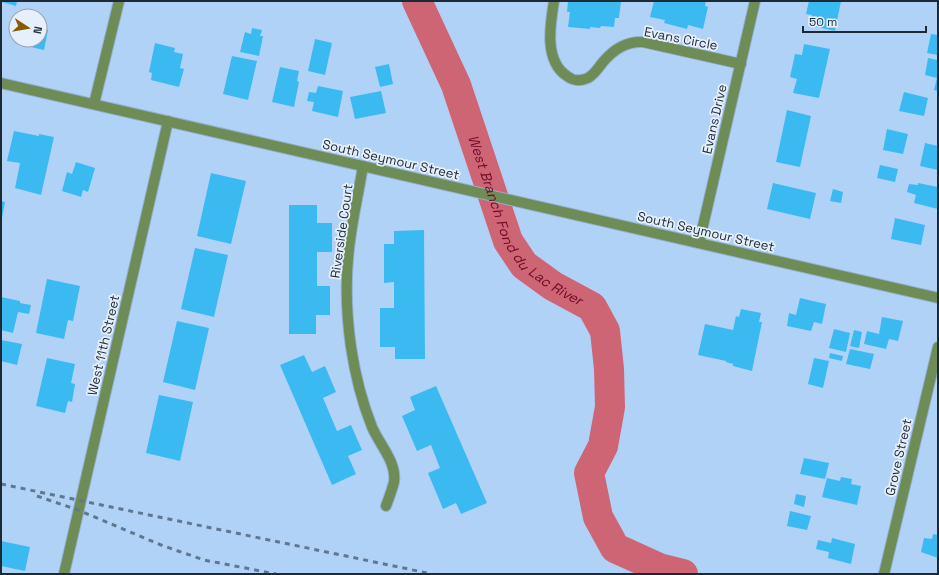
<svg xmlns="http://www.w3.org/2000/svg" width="939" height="575" font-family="'Space Grotesk',sans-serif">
<rect width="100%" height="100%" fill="#b1d2f7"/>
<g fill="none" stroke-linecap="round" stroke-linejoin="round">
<path stroke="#ce6575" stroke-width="30" id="s1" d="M417,1L456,85L508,241L524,265L553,286L592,307L605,331L609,369L610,407L603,446L589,473L598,517L615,548L659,568L683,574"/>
</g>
<g fill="#3bbaf2">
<polygon points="3,1 17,1 16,6 2,2"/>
<polygon points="568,1 621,1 619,18 615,18 614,27 601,26 600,28 590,27 590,29 568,27 570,12 567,12"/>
<polygon points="654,1 706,1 705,6 708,7 703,29 688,25 687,29 664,23 665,20 650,17"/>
<polygon points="809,1 841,1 835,31 809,25 812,15 806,14"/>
<polygon points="40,28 48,30 44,50 18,44 19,40 40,40"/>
<polygon points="252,28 262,30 260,36 263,36 259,56 240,52 245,32 251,34"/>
<polygon points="931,34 938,35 938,55 927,53"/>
<polygon points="315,39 332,43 325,75 308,71"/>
<polygon points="155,43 175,48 174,52 183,54 180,68 184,69 179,87 151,80 152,73 149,72"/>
<polygon points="804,44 830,49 819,98 793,93 797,79 790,77 795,54 802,55"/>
<polygon points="232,56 257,61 248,100 223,94"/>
<polygon points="928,58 938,60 938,91 934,90 937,78 925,75"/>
<polygon points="389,64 393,84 380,87 375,67"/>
<polygon points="280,67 299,71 297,81 299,82 294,107 272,102"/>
<polygon points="318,86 343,91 338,117 312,111 314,102 307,101 309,92 316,93"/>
<polygon points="381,91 386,113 355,119 350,97"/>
<polygon points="904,92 928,98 924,116 899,111"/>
<polygon points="787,110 811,116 800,167 776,162"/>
<polygon points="887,129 908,134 903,154 883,150"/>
<polygon points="14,131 39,136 39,134 54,137 41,195 15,188 20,163 7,161"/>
<polygon points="925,143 938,146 938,170 920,166"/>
<polygon points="76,162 95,168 88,192 83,190 81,197 62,191 67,172 72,174"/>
<polygon points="880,165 898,169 895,182 877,178"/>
<polygon points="211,173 246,181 231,244 197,236"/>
<polygon points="773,183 816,193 810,219 767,209"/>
<polygon points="918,183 938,187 938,209 914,203 916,195 907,192 909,184 918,185"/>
<polygon points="833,189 843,192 841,203 830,201"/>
<polygon points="1,201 5,202 2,218 1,218"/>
<polygon points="289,205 317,205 317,223 332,223 332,252 317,252 317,286 330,286 330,315 316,315 316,334 289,334"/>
<polygon points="895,218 925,225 921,245 891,239"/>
<polygon points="424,230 425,359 395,359 395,347 380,347 380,308 394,308 394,282 384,283 384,244 394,244 394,231"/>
<polygon points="195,248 228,255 214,317 181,309"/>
<polygon points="47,279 80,286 73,321 68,320 64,339 36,333"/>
<polygon points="1,297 20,301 20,303 31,305 29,314 18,312 13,333 1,330"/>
<polygon points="800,298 826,304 822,324 814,322 811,331 787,326 789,313 796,315"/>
<polygon points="741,309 761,313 759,322 762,322 752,371 733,366 733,364 726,362 726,361 698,355 705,324 733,330 736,316 739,317"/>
<polygon points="882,317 903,321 898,341 889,339 886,349 864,344 867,331 879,334"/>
<polygon points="177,321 209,328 195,390 163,382"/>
<polygon points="834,329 850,333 846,352 829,348"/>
<polygon points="854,330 862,332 859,348 850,346"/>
<polygon points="1,340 22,344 17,365 1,361"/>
<polygon points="850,349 874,354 870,369 846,364"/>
<polygon points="830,353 843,356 842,361 829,358"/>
<polygon points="304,355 312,372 325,366 336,392 323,398 337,431 351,425 362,450 348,456 356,474 332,485 280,365"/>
<polygon points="47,358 75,364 71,383 75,384 72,402 68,401 65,413 36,406"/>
<polygon points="814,358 829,361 823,388 808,384"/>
<polygon points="436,386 487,503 461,514 456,503 443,509 428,473 440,468 431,445 417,451 402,416 415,410 410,397"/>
<polygon points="159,395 193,402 180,461 146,453"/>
<polygon points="804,458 829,463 825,479 800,474"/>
<polygon points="841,477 852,479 851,484 861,486 857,505 822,497 827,478 840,481"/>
<polygon points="796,494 806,496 804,507 794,504"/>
<polygon points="790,511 811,516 807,530 787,526"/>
<polygon points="933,534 938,535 938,558 921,552 924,538 932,539"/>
<polygon points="832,538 855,544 851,564 828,558 829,552 816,549 818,540 831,543"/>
<polygon points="1,541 30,547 25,571 1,566"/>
</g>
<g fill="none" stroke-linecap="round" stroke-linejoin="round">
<defs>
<g id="minor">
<path d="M554,1C550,25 544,61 567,76C573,81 581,81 588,78C595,74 598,68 603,62C613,50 626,41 643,42L741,64"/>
<polyline points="1,83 938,298"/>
<polyline points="94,104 119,1"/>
<path d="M363,166C359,191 353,216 350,241C345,276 346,312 351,347C355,374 362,402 372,427C379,444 397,462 394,482C392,490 389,498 386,506"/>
<polyline points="699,243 755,1"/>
<polyline points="64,574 168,121"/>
<polyline points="884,574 938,347"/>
</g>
</defs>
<use href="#minor" stroke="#93b0d1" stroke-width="12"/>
<use href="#minor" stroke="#6e8c55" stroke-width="10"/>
<g stroke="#617790" stroke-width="3" stroke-dasharray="5 5" stroke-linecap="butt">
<polyline points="1,484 432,574"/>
<polyline points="37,496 78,510 161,545 204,560 276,574"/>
</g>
</g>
<g text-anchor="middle" stroke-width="3.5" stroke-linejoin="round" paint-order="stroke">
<g font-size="13" fill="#1c2937" stroke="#e6f0fc">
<text transform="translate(681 38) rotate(11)" y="5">Evans Circle</text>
<text transform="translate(714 119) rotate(-77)" y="5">Evans Drive</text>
<text transform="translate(391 159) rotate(13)" y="5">South Seymour Street</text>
<text transform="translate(341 231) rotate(-82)" y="5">Riverside Court</text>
<text transform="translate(706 231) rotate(13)" y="5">South Seymour Street</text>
<text transform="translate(103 345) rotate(-77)" y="5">West 11th Street</text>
<text transform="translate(898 457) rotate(-77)" y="5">Grove Street</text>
</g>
<g font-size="14" font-style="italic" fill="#6f0b28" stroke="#e6f0fc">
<text dy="5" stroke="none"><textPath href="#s1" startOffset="250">West Branch Fond du Lac River</textPath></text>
</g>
</g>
<rect width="939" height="575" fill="none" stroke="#1c2937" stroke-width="4"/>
<g transform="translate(28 28) rotate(102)"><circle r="19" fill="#e6f0fc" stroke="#95a0ad"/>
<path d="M0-3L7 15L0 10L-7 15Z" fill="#8a5900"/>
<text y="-6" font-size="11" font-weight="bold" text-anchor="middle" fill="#1c2937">N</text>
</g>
<path d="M803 26v6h123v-6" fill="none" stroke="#1c2937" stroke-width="2"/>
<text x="809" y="26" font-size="12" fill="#1c2937" stroke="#e6f0fc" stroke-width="3" paint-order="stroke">50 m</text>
</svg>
